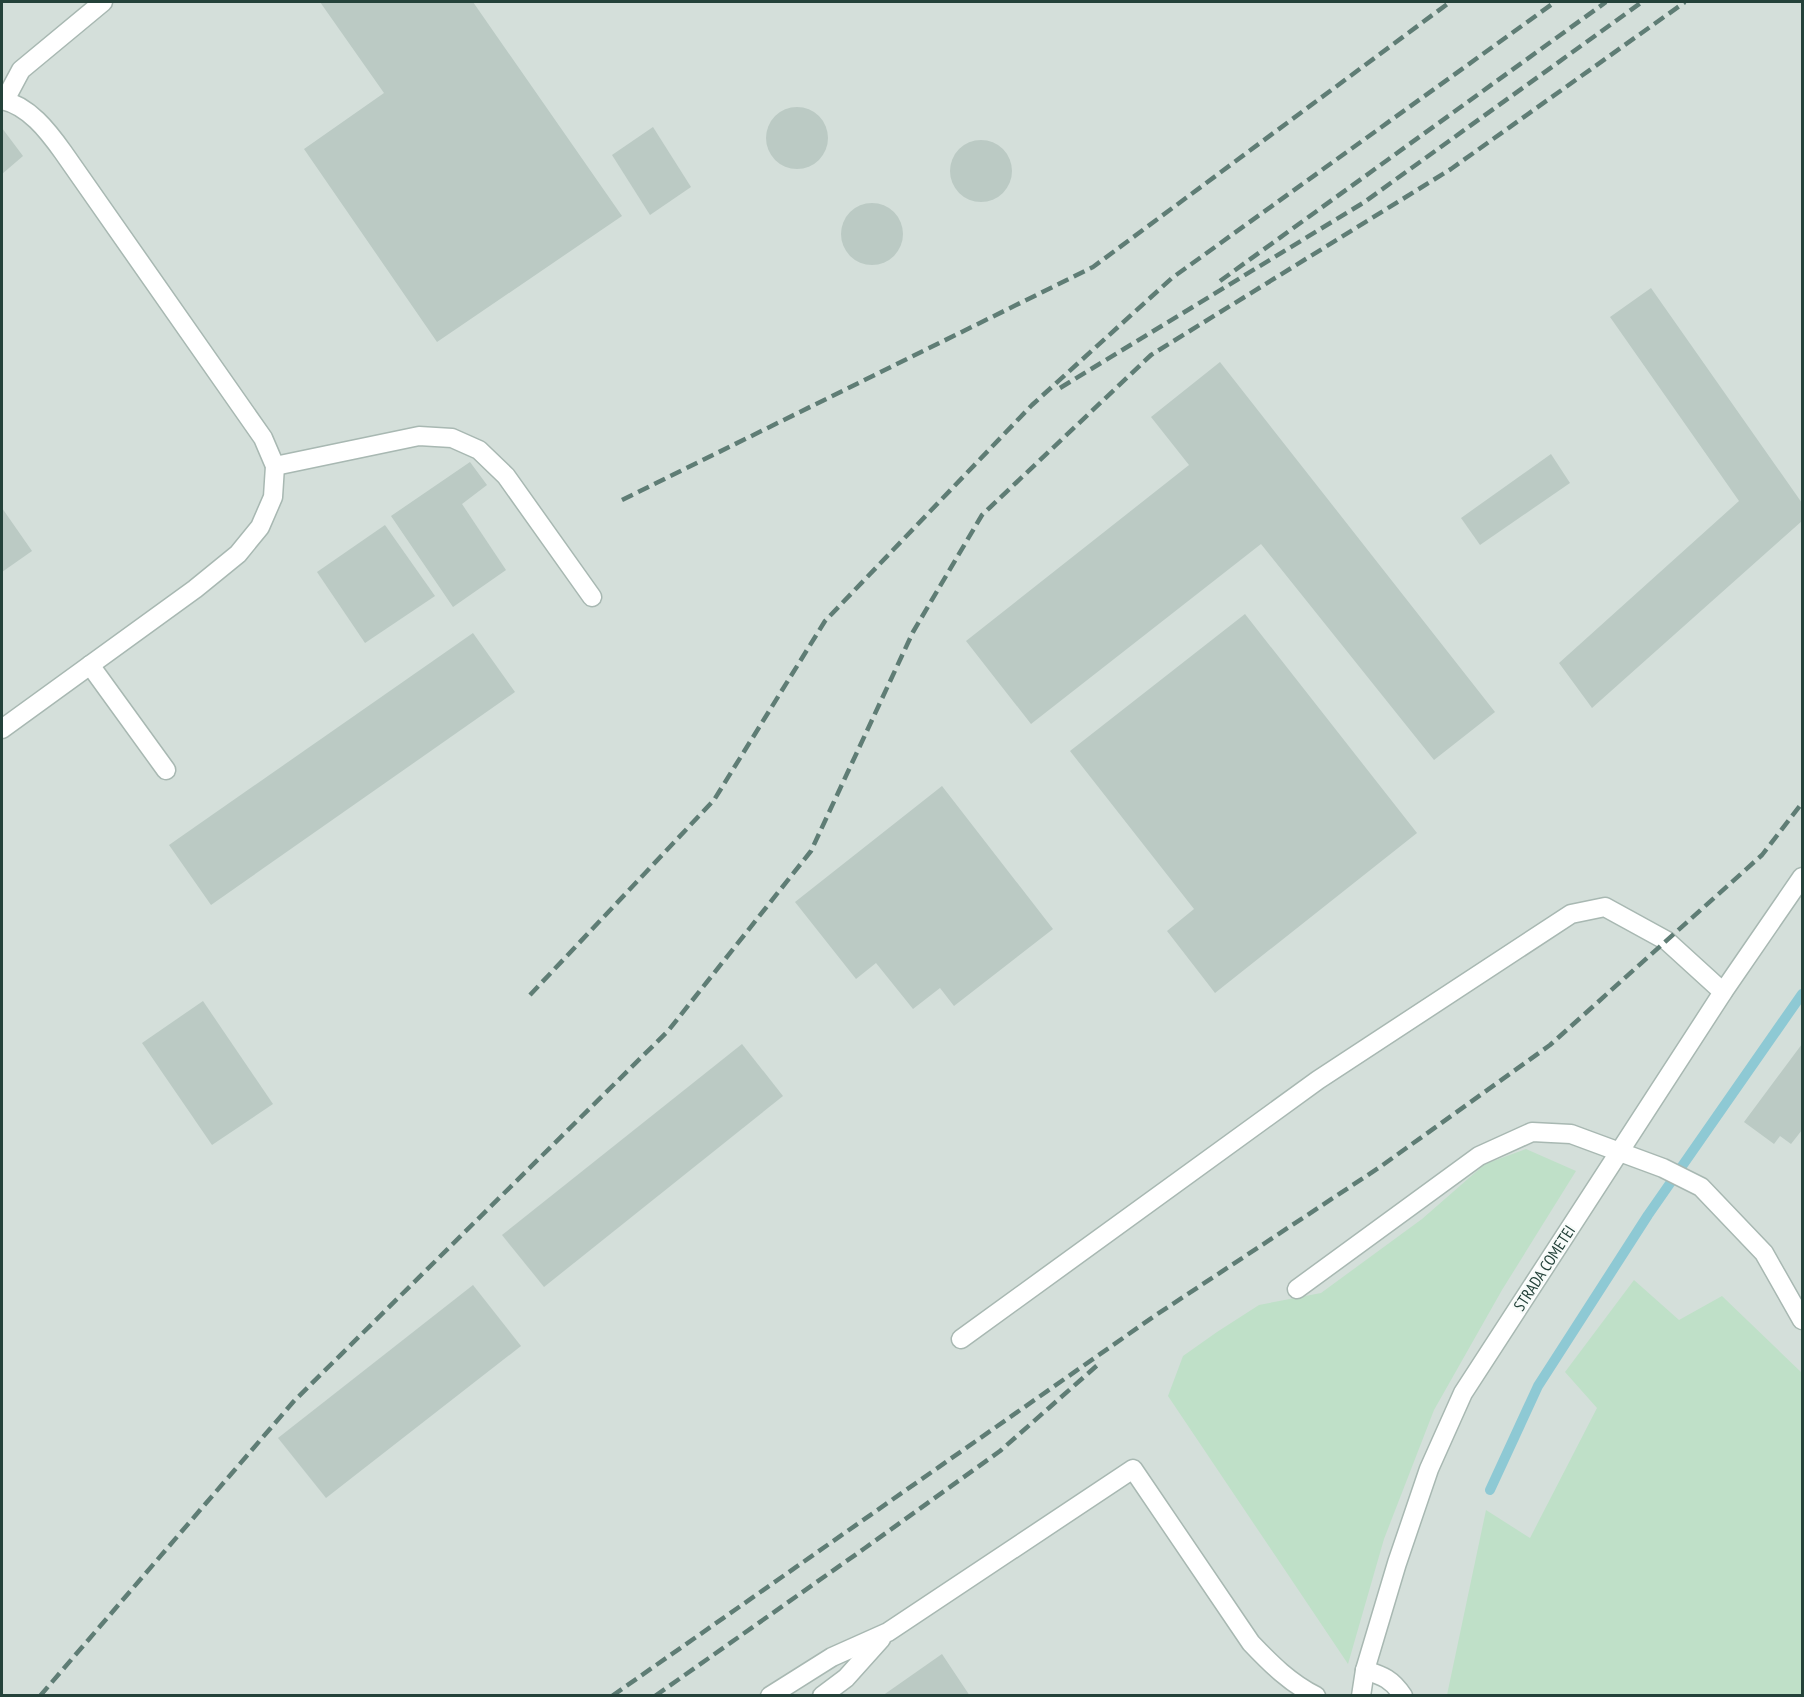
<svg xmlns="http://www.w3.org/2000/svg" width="1804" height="1697" font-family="'PT Sans Narrow',sans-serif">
<rect width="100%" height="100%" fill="#e6efeb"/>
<polygon fill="#d4dfda" points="2,2 1802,2 1802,1695 1403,1695 1365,1670 1361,1696 2,1696"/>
<g fill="#bfe0c8">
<polygon points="1526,1149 1576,1171 1502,1290 1434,1410 1384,1539 1348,1664 1168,1396 1183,1356 1217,1332 1259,1305 1321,1293 1422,1219 1485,1164"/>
<polygon points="1634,1280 1679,1320 1722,1296 1802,1373 1802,1695 1447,1695 1486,1510 1530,1538 1597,1408 1565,1372"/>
</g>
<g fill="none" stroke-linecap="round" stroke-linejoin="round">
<polyline stroke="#8ec9d4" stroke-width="10" points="1490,1490 1538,1386 1648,1215 1802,994"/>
</g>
<g fill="#bbcac4">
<polygon points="320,2 473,2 622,216 437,342 304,149 384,93"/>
<circle cx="797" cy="138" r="31"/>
<polygon points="653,127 691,187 650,215 612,155"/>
<polygon points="2,128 23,156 2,174"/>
<circle cx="981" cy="171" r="31"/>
<circle cx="872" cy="234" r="31"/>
<polygon points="1651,288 1802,503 1802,521 1592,708 1559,663 1739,501 1610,317"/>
<polygon points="1220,362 1495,712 1434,760 1261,544 1031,724 966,641 1189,465 1151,417"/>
<polygon points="1551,454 1570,483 1480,545 1461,518"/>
<polygon points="470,462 487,485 462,504 506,570 453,607 391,516"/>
<polygon points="2,508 32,551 2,572"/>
<polygon points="385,525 435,596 365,643 317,572"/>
<polygon points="1245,614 1417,833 1215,993 1167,931 1194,909 1070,751"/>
<polygon points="473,633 515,692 211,905 169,845"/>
<polygon points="942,786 1053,929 954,1006 940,988 913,1009 876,963 856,979 795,902"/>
<polygon points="203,1001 273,1104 212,1145 142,1043"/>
<polygon points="742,1044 783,1096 544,1287 502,1235"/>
<polygon points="1802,1044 1802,1130 1791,1144 1780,1136 1774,1144 1744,1122"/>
<polygon points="473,1285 521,1346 326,1498 278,1438"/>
<polygon points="942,1654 970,1696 882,1696"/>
</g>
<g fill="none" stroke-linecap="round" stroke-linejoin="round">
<defs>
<g id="minor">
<path d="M2,100C29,106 48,131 63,152L263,438L275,466L273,497L260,527L238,554L195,589L2,729"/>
<polyline points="5,100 21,70 103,2"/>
<polyline points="275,466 419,436 452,438 479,450 506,476 592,597"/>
<polyline points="90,665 166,770"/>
<polyline points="1297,1289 1479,1156 1532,1132 1571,1134 1663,1168 1701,1187 1764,1253 1802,1320"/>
<polyline points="961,1339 1318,1080 1571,914 1605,907 1667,941 1723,992"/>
<path d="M1365,1670C1383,1676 1392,1679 1403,1696"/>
<path d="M770,1696L832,1657L888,1632L1133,1469L1251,1643C1271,1664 1290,1683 1316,1696"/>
<polyline points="822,1696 846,1678 881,1639"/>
<polyline points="1361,1696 1365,1670 1397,1563 1429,1469 1463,1393 1723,992 1802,877"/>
</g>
</defs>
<use href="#minor" stroke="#a8b8b2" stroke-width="21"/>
<use href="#minor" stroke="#fff" stroke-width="18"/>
<g stroke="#5f7d75" stroke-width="4.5" stroke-dasharray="12 6" stroke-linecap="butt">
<polyline points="1220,281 1606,2"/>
<polyline points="1060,388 1363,203 1642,2"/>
<polyline points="622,500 1093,267 1450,2"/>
<polyline points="530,995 714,800 825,621 1032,405 1172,278 1555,2"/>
<polyline points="40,1696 294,1401 668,1031 811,851 913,632 982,515 1151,355 1451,169 1685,2"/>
<polyline points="612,1696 1153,1317 1380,1167 1550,1045 1762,855 1802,803"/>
<polyline points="655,1696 865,1548 1000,1451 1101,1362"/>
</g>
</g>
<g text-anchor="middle" stroke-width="4.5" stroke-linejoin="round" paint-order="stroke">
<g font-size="16" fill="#24423a" stroke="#f7fbf9">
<text transform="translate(1544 1268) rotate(-57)" y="6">STRADA COMETEI</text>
</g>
</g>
<rect width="1804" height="1697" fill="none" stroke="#24423a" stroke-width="6"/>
</svg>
